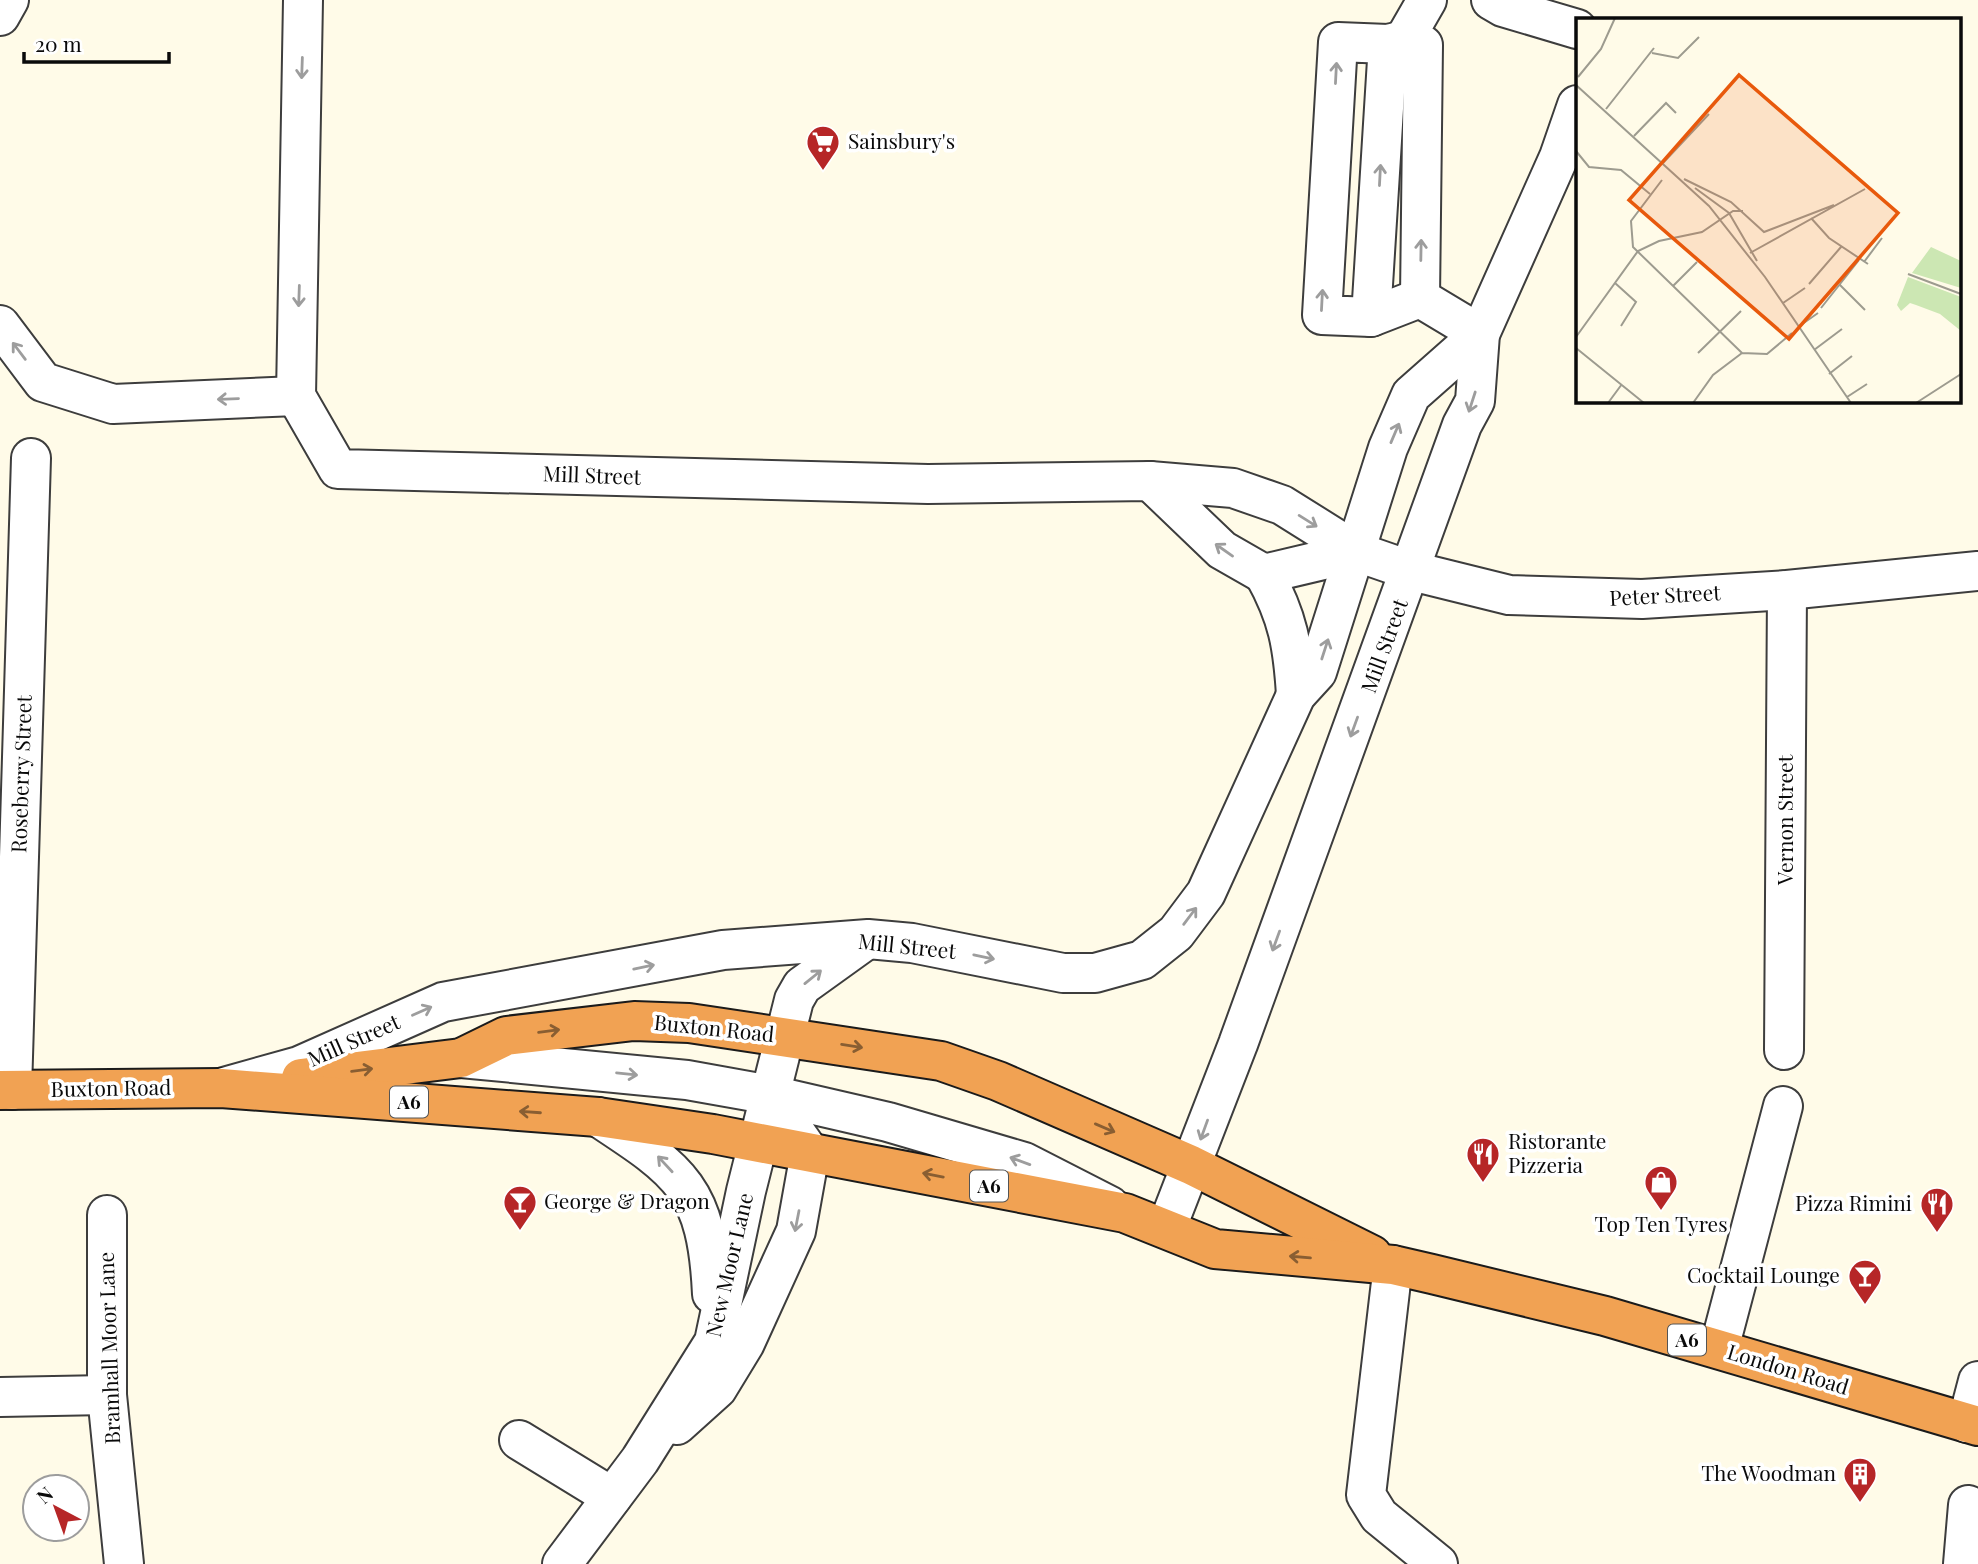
<svg xmlns="http://www.w3.org/2000/svg" width="1978" height="1564" font-family="'Playfair Display',serif">
<rect width="100%" height="100%" fill="#fffbe8"/>
<g fill="none" stroke-linecap="round" stroke-linejoin="round">
<defs>
<g id="minor">
<polyline points="303,0 296,396 338,469 928,484 1150,481 1233,488 1282,505 1357,552 1412,571 1509,595 1642,599 1787,590 1978,571"/>
<polyline points="1427,0 1404,40 1423,45 1420,298 1480,334"/>
<polyline points="1491,0 1503,7 1577,29"/>
<polyline points="0,16 9,0"/>
<polyline points="1404,40 1388,44 1338,42 1322,315 1371,317 1420,298"/>
<polyline points="1371,317 1388,44"/>
<polyline points="0,325 43,382 113,404 296,396"/>
<polyline points="1150,481 1222,550 1264,574 1357,552"/>
<path d="M1264,574C1288,617 1293,646 1296,695"/>
<polyline points="1784,1050 1787,590"/>
<polyline points="461,1058 687,1080 771,1095 888,1122 1024,1162 1110,1206"/>
<polyline points="224,1087 299,1066 443,1002 723,950 868,939 912,943 1063,973 1095,973 1142,960 1176,933 1206,893 1296,695 1317,672 1388,448 1411,395 1480,334"/>
<polyline points="12,1090 31,458"/>
<path d="M598,1117C682,1172 707,1189 712,1294"/>
<polyline points="107,1215 107,1395 124,1564"/>
<polyline points="1167,1227 1238,1044 1462,425 1475,401 1480,334 1559,157 1577,105"/>
<polyline points="1393,1265 1366,1495 1379,1516 1438,1564"/>
<polyline points="1719,1349 1783,1106"/>
<polyline points="0,1397 107,1395"/>
<polyline points="1967,1423 1978,1381"/>
<polyline points="677,1425 717,1389 745,1343 796,1231 810,1153 791,1126"/>
<polyline points="519,1440 612,1497"/>
<polyline points="562,1564 640,1460 714,1342 746,1191 794,1000 802,986 866,940"/>
<polyline points="1963,1564 1968,1505"/>
</g>
<g id="highway">
<polyline points="301,1078 461,1058 506,1036 634,1021 689,1023 941,1061 998,1081 1191,1165 1372,1255"/>
<polyline points="0,1090 221,1088 598,1117 713,1134 1125,1213 1215,1249 1393,1265 1432,1274 1605,1316 1978,1426"/>
</g>
</defs>
<use href="#minor" stroke="#3d3d3d" stroke-width="42"/>
<use href="#highway" stroke="#1b1b1b" stroke-width="42"/>
<use href="#minor" stroke="#fff" stroke-width="38"/>
<use href="#highway" stroke="#f1a253" stroke-width="38"/>
</g>
<defs><path id="oneway-shaft" d="M-6 0H5M1.5-3L5.5 0L1.5 3" fill="none" stroke-width="1.6" stroke-linecap="round" stroke-linejoin="round" transform="scale(1.75)"/></defs>
<g stroke="#9d9d9d">
<use href="#oneway-shaft" transform="translate(302 68) rotate(92)"/>
<use href="#oneway-shaft" transform="translate(1336 73) rotate(-87)"/>
<use href="#oneway-shaft" transform="translate(1380 175) rotate(-87)"/>
<use href="#oneway-shaft" transform="translate(1421 250) rotate(-89)"/>
<use href="#oneway-shaft" transform="translate(299 296) rotate(92)"/>
<use href="#oneway-shaft" transform="translate(1322 300) rotate(-87)"/>
<use href="#oneway-shaft" transform="translate(19 351) rotate(-127)"/>
<use href="#oneway-shaft" transform="translate(228 399) rotate(178)"/>
<use href="#oneway-shaft" transform="translate(1472 402) rotate(108)"/>
<use href="#oneway-shaft" transform="translate(1395 433) rotate(-67)"/>
<use href="#oneway-shaft" transform="translate(1308 521) rotate(32)"/>
<use href="#oneway-shaft" transform="translate(1224 550) rotate(-145)"/>
<use href="#oneway-shaft" transform="translate(1325 649) rotate(-72)"/>
<use href="#oneway-shaft" transform="translate(1354 727) rotate(110)"/>
<use href="#oneway-shaft" transform="translate(1190 916) rotate(-53)"/>
<use href="#oneway-shaft" transform="translate(1276 941) rotate(110)"/>
<use href="#oneway-shaft" transform="translate(984 957) rotate(12)"/>
<use href="#oneway-shaft" transform="translate(644 967) rotate(-12)"/>
<use href="#oneway-shaft" transform="translate(813 977) rotate(-39)"/>
<use href="#oneway-shaft" transform="translate(422 1011) rotate(-24)"/>
<use href="#oneway-shaft" transform="translate(627 1074) rotate(6)"/>
<use href="#oneway-shaft" transform="translate(1204 1130) rotate(110)"/>
<use href="#oneway-shaft" transform="translate(1020 1161) rotate(-160)"/>
<use href="#oneway-shaft" transform="translate(665 1164) rotate(-133)"/>
<use href="#oneway-shaft" transform="translate(797 1221) rotate(101)"/>
</g>
<g stroke="#895e32">
<use href="#oneway-shaft" transform="translate(549 1031) rotate(-7)"/>
<use href="#oneway-shaft" transform="translate(852 1046) rotate(9)"/>
<use href="#oneway-shaft" transform="translate(362 1070) rotate(-7)"/>
<use href="#oneway-shaft" transform="translate(530 1112) rotate(-176)"/>
<use href="#oneway-shaft" transform="translate(1105 1128) rotate(23)"/>
<use href="#oneway-shaft" transform="translate(933 1175) rotate(-169)"/>
<use href="#oneway-shaft" transform="translate(1300 1257) rotate(-175)"/>
</g>
<defs>
<symbol id="supermarket-pin" viewBox="-11 -11 22 30"><path d="M0 17L-7.5 6A9.5 9.5 0 1 1 7.5 6Z" fill="#b62627" stroke="#fff"/><path d="M-6-5.5h2.5l.6 2H6L4.5 2H-2.5L-4.4-4H-6ZM-1.5 3.2a1.3 1.3 0 1 0 .1 0ZM3 3.2a1.3 1.3 0 1 0 .1 0Z" fill="#fff"/></symbol>
<symbol id="restaurant-pin" viewBox="-11 -11 22 30"><path d="M0 17L-7.5 6A9.5 9.5 0 1 1 7.5 6Z" fill="#b62627" stroke="#fff"/><path d="M-5-6h1v4h1v-4h1v4h1v-4h1v5L-1.5 .5V6h-2V.5L-5-1ZM5-6V6H3V1.5H1.5Q1.5-4 5-6Z" fill="#fff"/></symbol>
<symbol id="shop-pin" viewBox="-11 -11 22 30"><path d="M0 17L-7.5 6A9.5 9.5 0 1 1 7.5 6Z" fill="#b62627" stroke="#fff"/><path d="M-5-2.5h2.3a2.7 3.5 0 0 1 5.4 0H5L5.5 6h-11ZM-1.5-2.5h3a1.5 2.3 0 0 0-3 0Z" fill="#fff"/></symbol>
<symbol id="bar-pin" viewBox="-11 -11 22 30"><path d="M0 17L-7.5 6A9.5 9.5 0 1 1 7.5 6Z" fill="#b62627" stroke="#fff"/><path d="M-6-5H6L.8 .8V4.5H3.5V6h-7V4.5H-.8V.8Z" fill="#fff"/></symbol>
<symbol id="building-pin" viewBox="-11 -11 22 30"><path d="M0 17L-7.5 6A9.5 9.5 0 1 1 7.5 6Z" fill="#b62627" stroke="#fff"/><path d="M-4-6H4V6H1V3H-1V6H-4ZM-2.5-4.3h1.7v1.8h-1.7ZM.8-4.3h1.7v1.8H.8ZM-2.5-1h1.7V.8h-1.7ZM.8-1h1.7V.8H.8Z" fill="#fff"/></symbol>
</defs>
<g fill-rule="evenodd">
<use href="#supermarket-pin" x="804" y="123" width="38" height="52"/>
<use href="#restaurant-pin" x="1464" y="1135" width="38" height="52"/>
<use href="#shop-pin" x="1642" y="1163" width="38" height="52"/>
<use href="#bar-pin" x="501" y="1183" width="38" height="52"/>
<use href="#restaurant-pin" x="1918" y="1185" width="38" height="52"/>
<use href="#bar-pin" x="1846" y="1257" width="38" height="52"/>
<use href="#building-pin" x="1841" y="1455" width="38" height="52"/>
</g>
<g text-anchor="middle" stroke-width="7" stroke-linejoin="round" paint-order="stroke">
<g fill="#fff" stroke="#545454" stroke-width="2">
<rect x="390" y="1086.5" width="38" height="31" rx="5"/>
<rect x="970" y="1170.5" width="38" height="31" rx="5"/>
<rect x="1668" y="1324.5" width="38" height="31" rx="5"/>
</g>
<g font-size="19" font-weight="bold" fill="#0a0a0a">
<text x="409" y="1109">A6</text>
<text x="989" y="1193">A6</text>
<text x="1687" y="1347">A6</text>
</g>
<g font-size="21" fill="#0a0a0a" stroke="#fff" text-anchor="start">
<text x="848" y="149">Sainsbury's</text>
<text x="1508" y="1149">Ristorante<tspan x="1508" dy="24">Pizzeria</tspan></text>
<text x="544" y="1209">George &amp; Dragon</text>
<text x="1912" y="1211" text-anchor="end">Pizza Rimini</text>
<text x="1661" y="1232" text-anchor="middle">Top Ten Tyres</text>
<text x="1840" y="1283" text-anchor="end">Cocktail Lounge</text>
<text x="1836" y="1481" text-anchor="end">The Woodman</text>
</g>
<g font-size="21" fill="#0a0a0a" stroke="#fff">
<text transform="translate(592 476) rotate(2)" y="7">Mill Street</text>
<text transform="translate(1665 596) rotate(-3)" y="7">Peter Street</text>
<text transform="translate(1385 646) rotate(-70)" y="7">Mill Street</text>
<text transform="translate(22 774) rotate(-88)" y="7">Roseberry Street</text>
<text transform="translate(1786 820) rotate(-90)" y="7">Vernon Street</text>
<text transform="translate(907 947) rotate(6)" y="7">Mill Street</text>
<text transform="translate(714 1029) rotate(6)" y="7">Buxton Road</text>
<text transform="translate(354 1041) rotate(-24)" y="7">Mill Street</text>
<text transform="translate(111 1089) rotate(-1)" y="7">Buxton Road</text>
<text transform="translate(730 1265) rotate(-77)" y="7">New Moor Lane</text>
<text transform="translate(110 1348) rotate(-92)" y="7">Bramhall Moor Lane</text>
<text transform="translate(1788 1370) rotate(17)" y="7">London Road</text>
</g>
</g>
<g transform="translate(1576 18)">
<rect width="385" height="385" fill="#fffbe8"/>
<path d="M355,229L385,243V270L336,255ZM332,259L385,279V313L364,296L340,287L334,285L325,293L321,287Z" fill="#cce7b3"/>
<path fill="none" stroke="#9d9b8f" stroke-width="2" d="M76,35L102,40L123,19M2,59L25,31L39,0M0,67L133,188L189,259L275,385M30,91L78,30M58,118L90,85L100,95M0,133L13,149L45,152L74,176M87,145L133,96M108,161L155,184L188,214L258,187M86,162L55,203L57,229L166,335L191,336L216,315M119,170L153,195L181,243M235,200L253,220L292,246M174,235L289,171M288,244L306,220M332,256L385,276M39,265L60,284L45,308M233,266L265,229M263,266L289,292M97,268L121,244M207,285L229,270M245,290L283,242M222,309L242,295M0,319L62,233L83,223L126,214L157,193H167M0,330L68,385M238,332L266,311M122,335L165,293M253,356L276,338M271,379L291,366M32,385L46,366M117,385L137,357L166,335M340,385L385,356"/>
<path fill="#e8590c" fill-opacity="0.15" stroke="#e8590c" stroke-width="3.5" d="M163,57L322,195L213,321L53,182Z"/>
<rect width="385" height="385" fill="none" stroke="#0a0a0a" stroke-width="3.5"/>
</g>
<g transform="translate(56 1508) rotate(319)"><circle r="33" fill="#ffffff" stroke="#9d9d9d" stroke-width="2"/>
<path d="M0-5L12 26L0 18L-12 26Z" fill="#b62627"/>
<text y="-10" font-size="19" font-weight="bold" text-anchor="middle" fill="#0a0a0a">N</text>
</g>
<path d="M24 52v10h145v-10" fill="none" stroke="#0a0a0a" stroke-width="3.5"/>
<text x="35" y="52" font-size="21" fill="#0a0a0a" stroke="#ffffff" stroke-width="5" paint-order="stroke">20 m</text>
</svg>
